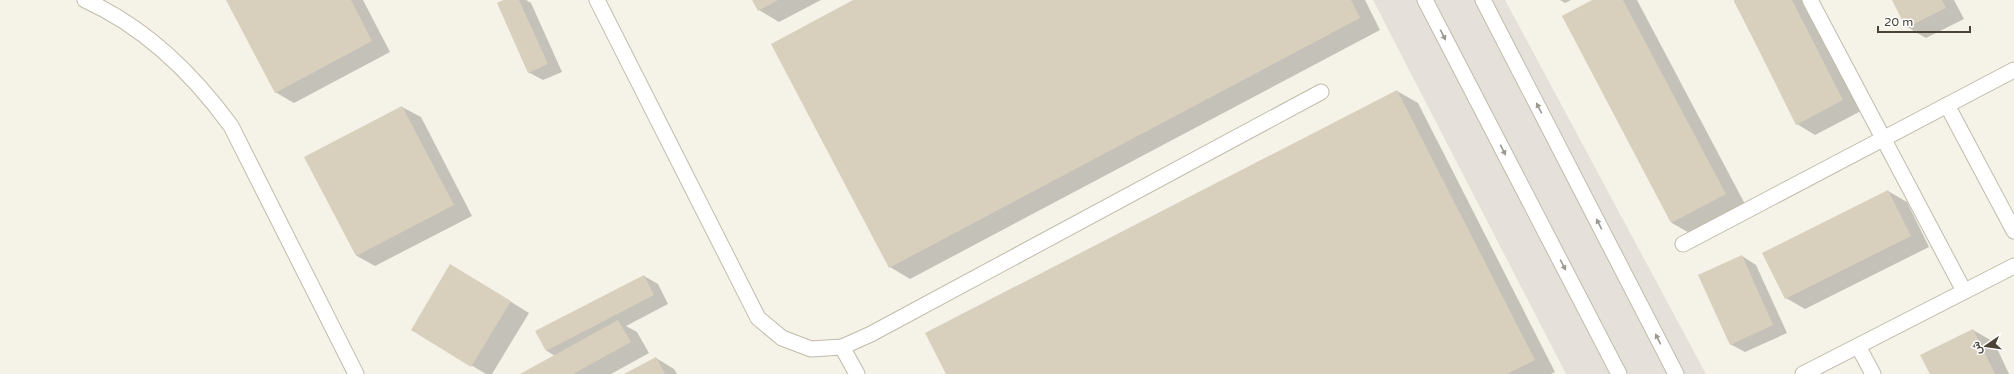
<svg xmlns="http://www.w3.org/2000/svg" width="2014" height="374" font-family="'Varela Round',Vazirmatn,sans-serif">
<rect width="100%" height="100%" fill="#f5f2e8"/>
<polygon fill="#e5e1da" points="1373,0 1505,0 1706,374 1566,374"/>
<g fill="#0003">
<polygon points="227,0 363,0 390,52 294,103 275,92"/>
<polygon points="505,0 526,0 531,3 562,72 543,80 528,72"/>
<polygon points="753,0 821,0 779,22 759,10"/>
<polygon points="856,0 1365,0 1380,30 910,279 890,267"/>
<polygon points="1560,0 1571,0 1565,3"/>
<polygon points="1594,0 1637,0 1746,206 1693,235 1672,223 1563,16"/>
<polygon points="1736,0 1805,0 1861,111 1815,135 1797,124 1734,1"/>
<polygon points="1893,0 1954,0 1964,19 1926,38 1907,27"/>
<polygon points="1397,91 1418,103 1555,372 1551,374 947,374"/>
<polygon points="402,107 421,117 472,216 375,266 357,256 305,157"/>
<polygon points="1888,191 1907,202 1929,247 1805,309 1786,298"/>
<polygon points="1742,256 1756,265 1787,333 1745,352 1730,344"/>
<polygon points="469,276 529,313 492,374 486,374 412,330"/>
<polygon points="644,276 658,284 668,304 626,326 637,332 649,353 611,374 522,374 555,356 547,351 537,331"/>
<polygon points="1973,330 1994,342 2009,374 1931,374"/>
<polygon points="656,358 674,369 677,374 626,374"/>
</g>
<g fill="#d8cfbd">
<polygon points="226,0 351,0 372,41 275,93"/>
<polygon points="503,0 519,0 548,64 528,73 497,3"/>
<polygon points="752,0 778,0 758,11"/>
<polygon points="853,0 1351,0 1360,18 889,268 771,44"/>
<polygon points="1592,0 1623,0 1726,194 1671,223 1562,16"/>
<polygon points="1734,0 1792,0 1843,100 1796,125"/>
<polygon points="1892,0 1942,0 1946,8 1906,28"/>
<polygon points="1397,90 1535,360 1507,374 946,374 925,333"/>
<polygon points="402,106 454,205 356,256 304,157"/>
<polygon points="1888,190 1911,236 1785,299 1762,253"/>
<polygon points="1742,255 1773,325 1730,345 1698,275"/>
<polygon points="450,264 511,301 471,367 411,330"/>
<polygon points="644,275 654,295 546,351 535,331"/>
<polygon points="618,320 631,342 573,374 520,374"/>
<polygon points="1973,329 1995,374 1930,374 1920,355"/>
<polygon points="656,357 665,374 624,374"/>
</g>
<g fill="none" stroke-linecap="round" stroke-linejoin="round">
<defs>
<g id="lane">
<path d="M85,0C145,27 193,74 231,126L356,374"/>
<polyline points="597,0 758,318 782,338 811,349 842,347 871,334 1321,92"/>
<polyline points="1425,0 1619,374"/>
<polyline points="1483,0 1676,374"/>
<polyline points="1810,0 1964,291"/>
<polyline points="1947,105 2014,231"/>
<polyline points="1683,244 2014,70"/>
<polyline points="1858,346 1873,374"/>
<polyline points="842,347 857,374"/>
<polyline points="1803,374 2014,266"/>
</g>
</defs>
<use href="#lane" stroke="#c2bbaa" stroke-width="17"/>
<use href="#lane" stroke="#fff" stroke-width="15"/>
</g>
<defs><path id="oneway-solid" d="M-6-.8H1V-3.2L6.5 0L1 3.2V.8H-6Z"/></defs>
<g fill="#9b9890">
<use href="#oneway-solid" transform="translate(1443 35) rotate(63)"/>
<use href="#oneway-solid" transform="translate(1539 108) rotate(-117)"/>
<use href="#oneway-solid" transform="translate(1503 150) rotate(63)"/>
<use href="#oneway-solid" transform="translate(1599 224) rotate(-117)"/>
<use href="#oneway-solid" transform="translate(1563 265) rotate(63)"/>
<use href="#oneway-solid" transform="translate(1658 339) rotate(-117)"/>
</g>
<g transform="translate(1986 346) rotate(257)" stroke="#ffffff" stroke-width="3" paint-order="stroke">
<path d="M0-3L7 15L0 10L-7 15Z" fill="#4a4336"/>
<text y="-6" font-size="11" font-weight="bold" text-anchor="middle" fill="#4a4336">ش</text>
</g>
<path d="M1878 26v6h92v-6" fill="none" stroke="#4a4336" stroke-width="2"/>
<text x="1884" y="26" font-size="12" fill="#4a4336" stroke="#ffffff" stroke-width="3" paint-order="stroke">20 m</text>
</svg>
